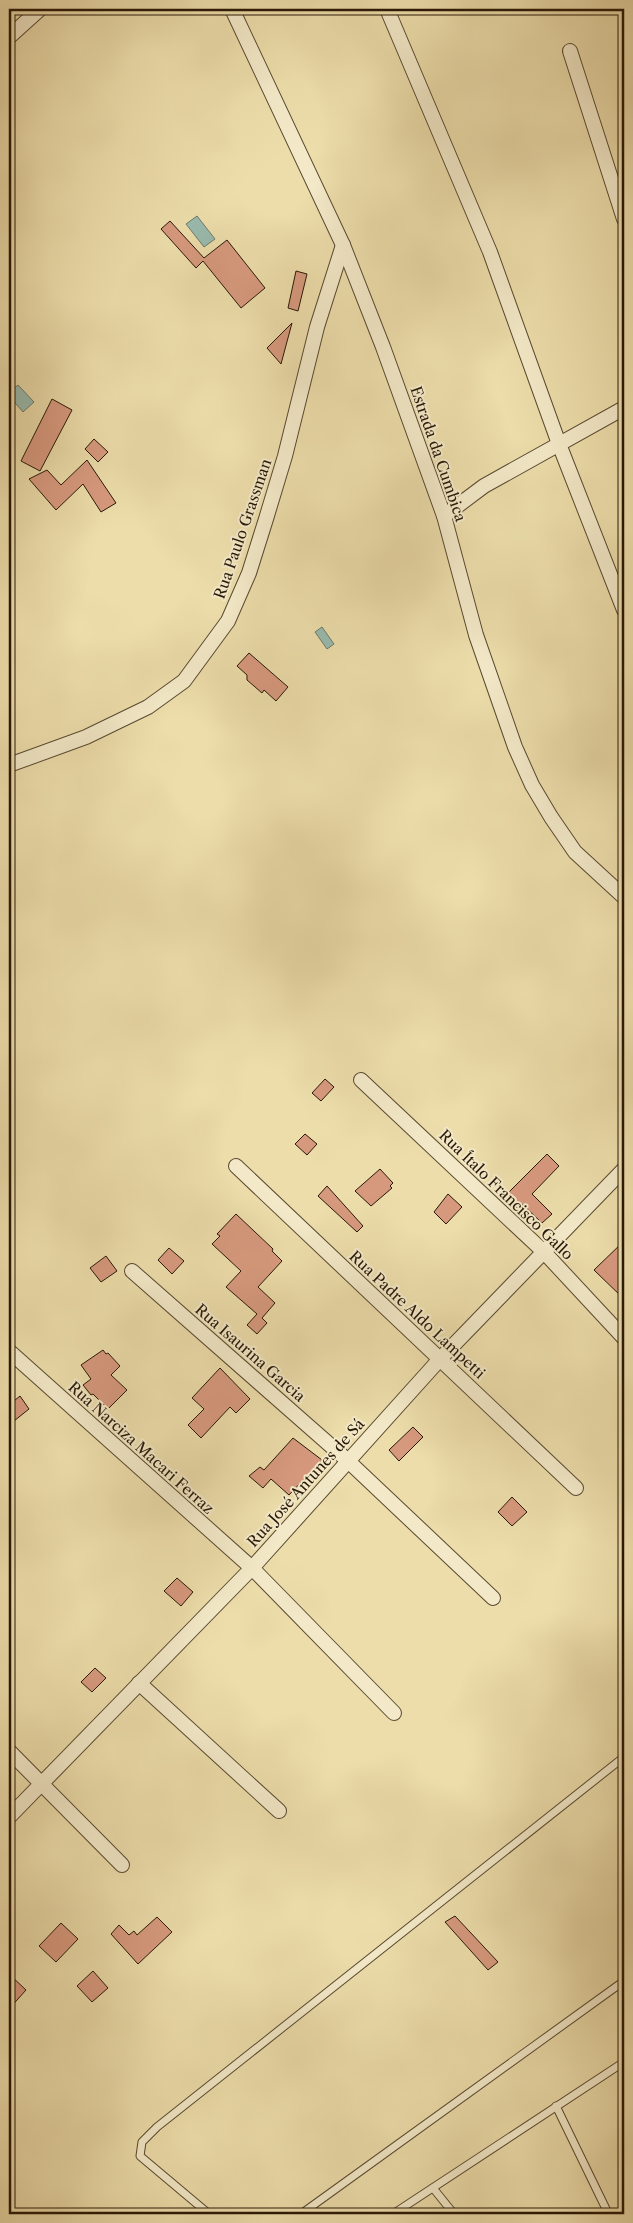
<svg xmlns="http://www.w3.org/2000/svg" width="633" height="2223" font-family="'Libre Caslon Text',serif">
<rect width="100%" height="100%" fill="#ecddaa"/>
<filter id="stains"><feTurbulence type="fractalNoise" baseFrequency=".004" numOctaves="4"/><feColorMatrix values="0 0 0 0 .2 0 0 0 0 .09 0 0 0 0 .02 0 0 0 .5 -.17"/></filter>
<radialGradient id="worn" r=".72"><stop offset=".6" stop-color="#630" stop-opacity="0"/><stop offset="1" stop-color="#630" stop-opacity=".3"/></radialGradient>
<g fill="#99bbae" stroke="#6c7a6b">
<polygon points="197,216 215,239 204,247 186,224"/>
<polygon points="18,385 34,402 23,412 9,396 9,393"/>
<polygon points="322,627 334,644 327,649 315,632"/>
</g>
<g fill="#d7997e" stroke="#281807">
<polygon points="170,221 204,258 227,240 265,288 241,308 203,261 196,268 161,229"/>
<polygon points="296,271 307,274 298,311 288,308"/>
<polygon points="292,323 281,364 267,348"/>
<polygon points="52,399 72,410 40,471 21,461"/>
<polygon points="94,439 108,452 98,462 85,449"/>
<polygon points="87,460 116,503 101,512 83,484 56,510 29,479 47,470 61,485"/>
<polygon points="249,653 288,687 276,701 264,690 262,693 247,680 247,675 237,666"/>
<polygon points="325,1079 334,1087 321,1101 312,1093"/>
<polygon points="305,1134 317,1144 307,1155 295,1144"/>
<polygon points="547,1154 559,1166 532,1194 552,1214 542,1223 522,1204 517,1208 505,1196"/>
<polygon points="380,1169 393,1183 390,1186 392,1188 371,1206 355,1191"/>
<polygon points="327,1186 363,1226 357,1232 318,1196"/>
<polygon points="448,1194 462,1207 446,1224 434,1212"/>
<polygon points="236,1214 273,1249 272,1251 282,1261 258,1287 275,1303 262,1318 267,1323 257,1334 247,1325 257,1314 226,1287 241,1271 212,1244 220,1236 217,1234"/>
<polygon points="624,1241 624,1299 594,1270"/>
<polygon points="169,1248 184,1261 172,1274 158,1260"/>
<polygon points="106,1256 117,1271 101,1282 90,1268"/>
<polygon points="103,1350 106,1354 108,1353 120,1366 111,1375 127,1390 108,1409 93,1394 91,1395 83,1385 91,1379 81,1365"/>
<polygon points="220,1368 250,1399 236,1413 230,1407 201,1438 188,1425 204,1409 192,1398"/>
<polygon points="20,1396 29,1409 9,1425 9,1405"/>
<polygon points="413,1427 423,1437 399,1461 389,1450"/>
<polygon points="293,1438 322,1460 289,1495 271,1479 263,1488 249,1476 260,1467 264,1470"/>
<polygon points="512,1497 527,1512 512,1526 498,1512"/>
<polygon points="177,1578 193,1592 181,1606 164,1591"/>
<polygon points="95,1668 106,1678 92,1692 81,1682"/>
<polygon points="455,1916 498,1962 488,1970 445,1922"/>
<polygon points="157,1917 172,1932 138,1964 111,1934 119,1925 129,1935 134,1931 137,1935"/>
<polygon points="61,1923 78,1939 56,1962 39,1946"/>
<polygon points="93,1971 108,1988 92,2002 77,1986"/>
<polygon points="9,1974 26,1990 9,2009"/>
</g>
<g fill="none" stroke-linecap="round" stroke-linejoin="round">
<defs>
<g id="lane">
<polyline points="556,2106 608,2213"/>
<polyline points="433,2188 454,2214"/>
<polyline points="209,2214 140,2156 142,2142 157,2127 624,1757"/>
<polyline points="301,2214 624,1981"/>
<polyline points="393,2214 624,2062"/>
</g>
<g id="street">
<polyline points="232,9 343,245 383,347 444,516 476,635 515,747 532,785 551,817 575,852 624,897"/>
<polyline points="387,9 490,252 559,444 624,610"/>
<polyline points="9,37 40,9"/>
<polyline points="570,51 624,219"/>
<polyline points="444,516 484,486 624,408"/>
<polyline points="9,765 86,737 148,707 184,681 228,621 249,573 266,519 285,456 317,327 343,245"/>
<polyline points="361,1080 544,1252 624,1338"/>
<polyline points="236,1166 576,1488"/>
<polyline points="132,1271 347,1460 493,1598"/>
<polyline points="9,1351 252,1568 394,1713"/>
<polyline points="139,1683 279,1811"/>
<polyline points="9,1751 122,1865"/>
<polyline points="9,1817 252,1568 440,1359 624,1169"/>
</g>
</defs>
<use href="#lane" stroke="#594930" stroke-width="9"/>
<use href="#street" stroke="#594930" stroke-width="16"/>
<use href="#lane" stroke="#f3e9c8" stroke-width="7"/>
<use href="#street" stroke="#f3e9c8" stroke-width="14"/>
</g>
<g text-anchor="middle" stroke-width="4" stroke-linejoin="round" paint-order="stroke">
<g font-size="15" fill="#281807" stroke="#f3e9c8">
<text transform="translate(438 454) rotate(71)" y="5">Estrada da Cumbica</text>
<text transform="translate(243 529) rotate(-71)" y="5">Rua Paulo Grassman</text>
<text transform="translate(506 1195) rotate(44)" y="5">Rua Ítalo Francisco Gallo</text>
<text transform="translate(417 1315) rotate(43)" y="5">Rua Padre Aldo Lampetti</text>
<text transform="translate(250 1353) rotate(41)" y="5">Rua Isaurina Garcia</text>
<text transform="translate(141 1448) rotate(42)" y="5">Rua Narciza Macari Ferraz</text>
<text transform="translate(306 1483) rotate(-48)" y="5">Rua José Antunes de Sá</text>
</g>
</g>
<rect width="633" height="2223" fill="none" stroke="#ecddaa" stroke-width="30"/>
<rect x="10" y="10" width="613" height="2203" fill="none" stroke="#281807" stroke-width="2.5"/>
<rect x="15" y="15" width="603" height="2193" fill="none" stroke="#281807"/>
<rect width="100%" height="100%" filter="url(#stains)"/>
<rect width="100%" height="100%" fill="url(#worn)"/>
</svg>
